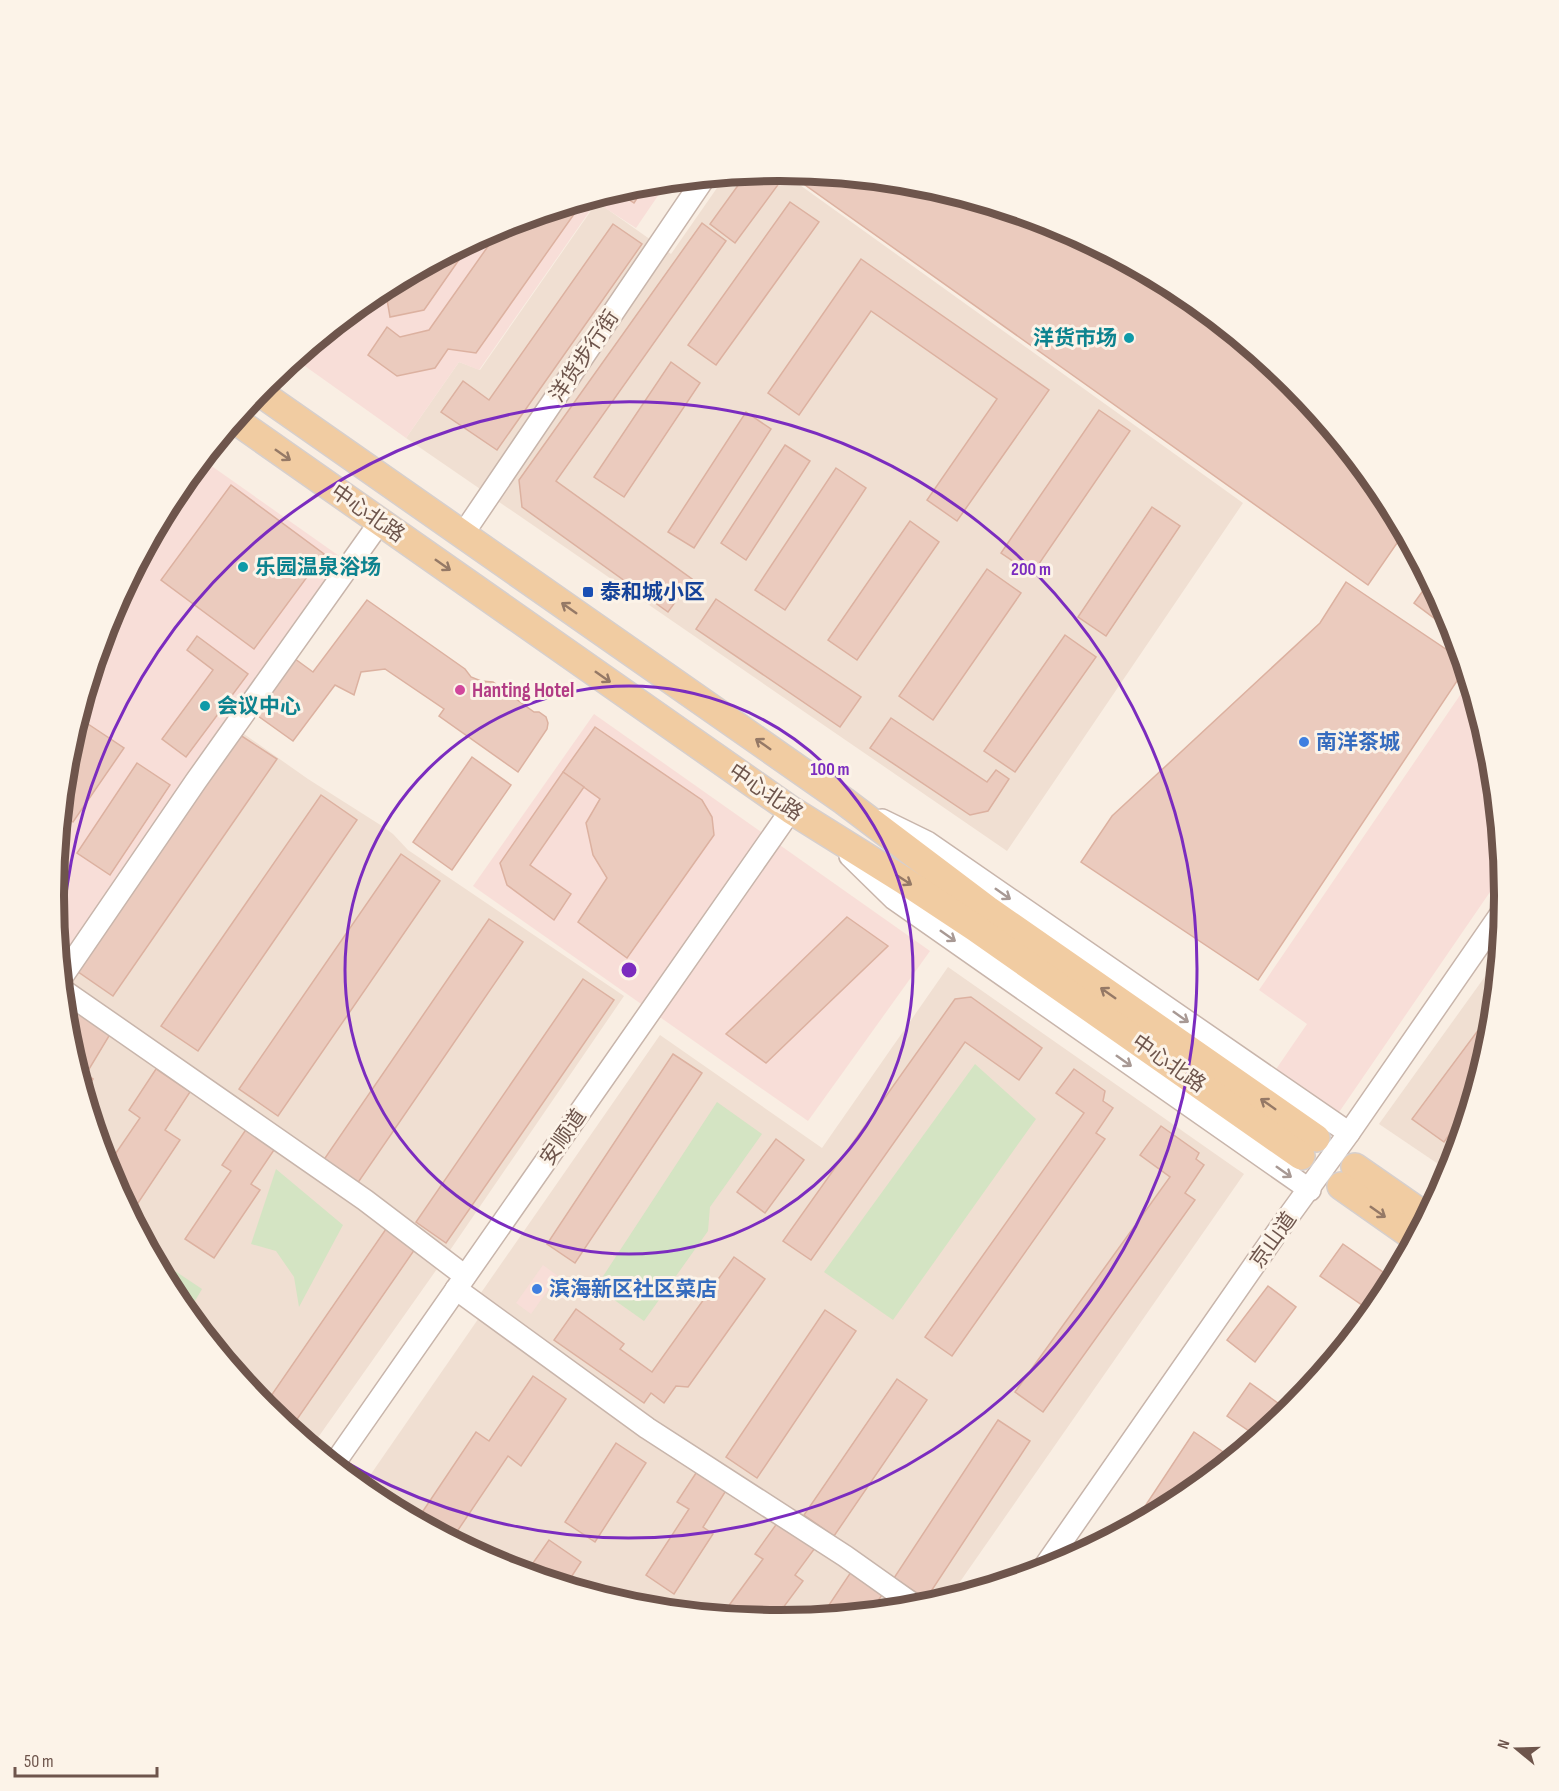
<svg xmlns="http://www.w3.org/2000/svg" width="1559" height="1791" font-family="'Sofia Sans Condensed','Noto Sans SC',sans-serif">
<rect width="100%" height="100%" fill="#f9eee3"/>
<g fill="#f0dfd2">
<polygon points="779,170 1243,503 1007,851 406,438 459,362 480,370 597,202 671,254 726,175"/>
<polygon points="237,729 308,779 382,826 393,834 408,850 624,996 444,1259 312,1446 266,1408 176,1298 109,1173 68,1037 63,990"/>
<polygon points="1499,957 1491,1037 1450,1172 1379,1124"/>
<polygon points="948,967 1244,1174 948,1599 921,1607 476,1300 660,1035 822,1148"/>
<polygon points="483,1312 907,1608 779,1621 638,1607 502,1566 376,1499 362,1487"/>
</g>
<g fill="#f8ded8">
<polygon points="668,181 636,228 596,202 479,370 459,362 406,438 295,359 377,292 502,225 638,184"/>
<polygon points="203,460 342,558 61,964 54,895 68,754 109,618 176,492"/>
<polygon points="1469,682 1491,754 1503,873 1333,1121 1270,1078 1307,1024 1259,990"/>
<polygon points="594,714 930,951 808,1121 473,886"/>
<polygon points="543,1265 558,1276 531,1314 516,1303"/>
</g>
<g fill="#d4e4c3">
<polygon points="975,1064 1036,1119 893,1320 824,1272"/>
<polygon points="717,1102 762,1134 710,1207 708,1231 644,1321 596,1287"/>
<polygon points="276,1169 343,1225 299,1307 294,1277 276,1251 251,1244"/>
<polygon points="166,1265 202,1289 188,1313 176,1298 162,1272"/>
</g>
<g fill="#ebcbbe" stroke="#dcb1a0" stroke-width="1.5">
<polygon points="784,170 921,184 1057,225 1183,292 1293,383 1383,493 1404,533 1368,585"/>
<polygon points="766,171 780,182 735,243 710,224 747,173"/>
<polygon points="647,183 634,203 616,191 638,184"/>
<polygon points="584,200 476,353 448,349 435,368 397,376 368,355 387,327 400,337 429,330 503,225"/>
<polygon points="790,202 819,222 716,365 688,345"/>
<polygon points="702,223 726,241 556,481 692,579 668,612 522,507 519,480"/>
<polygon points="613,224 642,244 497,450 441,412 463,381 489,400"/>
<polygon points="462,246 463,254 424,310 390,317 385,288"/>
<polygon points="861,259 1049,390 957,521 927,500 997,399 871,311 799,415 768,393"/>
<polygon points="671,362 700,383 624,497 594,477"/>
<polygon points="1099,410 1130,431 1032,574 1001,553"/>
<polygon points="746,412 771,429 694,548 668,532"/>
<polygon points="785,445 810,461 746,560 721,543"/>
<polygon points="836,468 866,488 785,610 755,590"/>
<polygon points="231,485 324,554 254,649 161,580"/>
<polygon points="1152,507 1180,526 1106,636 1078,617"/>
<polygon points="910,521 939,542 857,660 828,640"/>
<polygon points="154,534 155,542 145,564 139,563"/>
<polygon points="987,569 1021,593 933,720 899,696"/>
<polygon points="1430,581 1450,618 1454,633 1414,603"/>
<polygon points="1346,582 1462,660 1465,669 1258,980 1081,862 1112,816 1320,623"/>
<polygon points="716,599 861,697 840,727 696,629"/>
<polygon points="367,600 465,669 471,677 481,681 493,682 534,712 539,712 546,717 548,723 547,729 518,772 439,716 444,709 385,669 361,672 354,695 335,685 293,741 251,711 291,656 313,672"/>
<polygon points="1065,635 1096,657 1015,772 984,751"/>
<polygon points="197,636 248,674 186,757 162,739 213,670 187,650"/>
<polygon points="79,718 124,748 73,822 62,814 68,754"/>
<polygon points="891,718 987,782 996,770 1009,779 988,811 970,815 870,748"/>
<polygon points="595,727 702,800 712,817 714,835 627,958 578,922 607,878 593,855 586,823 600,799 563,772"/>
<polygon points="237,733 277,759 113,996 74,969"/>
<polygon points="472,757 511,785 452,870 413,842"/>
<polygon points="137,763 170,785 110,875 77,853"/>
<polygon points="563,772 584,787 530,865 571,894 554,920 507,885 500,863"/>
<polygon points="321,795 357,820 198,1051 161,1026"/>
<polygon points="401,854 440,881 278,1116 239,1089"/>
<polygon points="847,917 888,946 766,1063 726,1034"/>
<polygon points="489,919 523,942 357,1184 323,1161"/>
<polygon points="583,979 614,1000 446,1243 416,1222"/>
<polygon points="971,997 1042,1048 1019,1080 965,1042 811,1260 783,1241 955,999"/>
<polygon points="76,1007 112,1031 86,1074 93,1079 85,1092 68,1037 66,1022"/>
<polygon points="1494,1009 1491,1037 1470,1107 1444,1142 1412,1119"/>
<polygon points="673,1054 702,1073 575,1263 547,1244"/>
<polygon points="156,1069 190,1092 165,1130 180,1140 134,1209 125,1203 107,1166 140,1118 129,1110"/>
<polygon points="1074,1069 1105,1091 1103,1101 1113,1108 1096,1133 1105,1139 952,1356 925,1337 1084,1113 1056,1093"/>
<polygon points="1161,1126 1199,1153 1196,1159 1204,1165 1185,1193 1195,1200 1043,1412 1015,1392 1170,1177 1140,1155"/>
<polygon points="247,1128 276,1147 251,1184 260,1190 214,1258 185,1239 231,1171 222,1165"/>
<polygon points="776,1139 804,1160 765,1213 737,1192"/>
<polygon points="386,1229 415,1249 291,1428 264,1406"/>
<polygon points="1343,1244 1393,1279 1383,1299 1372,1312 1320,1276"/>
<polygon points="734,1257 765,1279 688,1387 676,1386 664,1403 651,1393 644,1403 554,1340 576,1309 624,1344 620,1349 652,1372"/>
<polygon points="1268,1286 1296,1307 1255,1362 1227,1340"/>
<polygon points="825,1310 856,1331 757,1478 726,1457"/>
<polygon points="533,1376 566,1399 521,1466 508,1456 452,1539 417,1520 476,1432 489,1441"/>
<polygon points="897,1379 927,1400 834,1536 804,1515"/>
<polygon points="1250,1383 1289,1411 1258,1437 1227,1416"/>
<polygon points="998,1420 1030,1441 926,1599 894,1578"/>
<polygon points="1194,1432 1232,1458 1182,1499 1132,1526"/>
<polygon points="616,1443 646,1463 595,1542 565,1522"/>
<polygon points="698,1470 727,1489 703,1527 713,1534 674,1594 646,1575 689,1509 677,1502"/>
<polygon points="778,1522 815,1548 795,1575 803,1581 774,1620 722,1615 763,1559 755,1554"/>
<polygon points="549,1540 581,1562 566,1585 526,1573"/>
<polygon points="855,1566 887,1588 870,1612 835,1615 838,1612 829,1605"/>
</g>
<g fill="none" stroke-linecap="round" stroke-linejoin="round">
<defs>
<g id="minor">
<polyline points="463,534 705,177"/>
<polyline points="882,820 927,842 1349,1133"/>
<polyline points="850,856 894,899 1310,1190"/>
<polyline points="62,977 196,781 380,522"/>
<polyline points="63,990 365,1200 465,1276"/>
<polyline points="456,1289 647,1428 845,1556 917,1607"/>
<polyline points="334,1464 791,810"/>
<polyline points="1042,1570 1280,1228 1349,1133 1504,909"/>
</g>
<g id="major">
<polyline points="259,392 844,801 987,909 1316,1138"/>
<polyline points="235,420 791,810 903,880 974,927 1301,1156"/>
<polyline points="1355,1167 1427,1217"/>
<polyline points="1341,1186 1415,1238"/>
</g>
</defs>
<use href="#minor" stroke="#c8b5ab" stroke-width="24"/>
<use href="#major" stroke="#d6cfcd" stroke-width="30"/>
<use href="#minor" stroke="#fff" stroke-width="21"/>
<use href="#major" stroke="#f1cca2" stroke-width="27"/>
</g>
<defs><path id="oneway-shaft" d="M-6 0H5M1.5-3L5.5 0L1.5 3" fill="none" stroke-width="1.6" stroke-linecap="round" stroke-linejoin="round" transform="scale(1.5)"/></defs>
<g stroke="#957966">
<use href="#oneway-shaft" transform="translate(283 455) rotate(35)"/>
<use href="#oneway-shaft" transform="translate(443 565) rotate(35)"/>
<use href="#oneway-shaft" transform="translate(569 608) rotate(-145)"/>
<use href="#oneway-shaft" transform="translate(603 677) rotate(35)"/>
<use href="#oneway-shaft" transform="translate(763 744) rotate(-145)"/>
<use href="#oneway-shaft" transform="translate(904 880) rotate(33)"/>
<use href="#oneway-shaft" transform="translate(1108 993) rotate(-145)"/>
<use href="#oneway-shaft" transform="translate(1268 1104) rotate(-145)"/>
<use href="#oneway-shaft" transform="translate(1378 1212) rotate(35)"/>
</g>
<g stroke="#a89994">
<use href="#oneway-shaft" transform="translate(1003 894) rotate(35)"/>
<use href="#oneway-shaft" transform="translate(948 936) rotate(35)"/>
<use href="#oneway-shaft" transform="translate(1181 1017) rotate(35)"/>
<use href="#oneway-shaft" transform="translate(1124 1061) rotate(35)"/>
<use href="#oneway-shaft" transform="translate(1284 1172) rotate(35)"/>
</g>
<g fill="none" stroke="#7b2cbf" stroke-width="3">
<circle cx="629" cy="970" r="284"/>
<path d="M61 965A568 568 0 1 1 264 1405"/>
</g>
<g fill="#0f9aa8" stroke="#fcf3e8" stroke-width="2">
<circle cx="1129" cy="338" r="6"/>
<circle cx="243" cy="567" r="6"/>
<circle cx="205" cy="706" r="6"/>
</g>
<rect fill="#1a4fb4" stroke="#fcf3e8" stroke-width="2" x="582" y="586" width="12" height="12" rx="3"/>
<circle fill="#d1479c" stroke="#fcf3e8" stroke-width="2" cx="460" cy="690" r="6"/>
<g fill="#3f7fe0" stroke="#fcf3e8" stroke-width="2">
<circle cx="1304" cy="742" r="6"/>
<circle cx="537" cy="1289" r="6"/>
</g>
<g text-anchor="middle" stroke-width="6" stroke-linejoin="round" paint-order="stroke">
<g font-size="21" font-weight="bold" fill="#0d838f" stroke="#fcf3e8" text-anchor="start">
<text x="1117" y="345" text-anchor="end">洋货市场</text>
<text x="255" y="574">乐园温泉浴场</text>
<text x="217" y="713">会议中心</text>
</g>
<g font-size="21" fill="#6e554c" stroke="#fcf3e8">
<text transform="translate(584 356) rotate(-56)" y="7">洋货步行街</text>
<text transform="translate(368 513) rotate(35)" y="7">中心北路</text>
<text transform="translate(766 792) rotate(34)" y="7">中心北路</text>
<text transform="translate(1169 1063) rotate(35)" y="7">中心北路</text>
<text transform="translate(563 1137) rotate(-55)" y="7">安顺道</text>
<text transform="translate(1273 1240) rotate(-54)" y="7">京山道</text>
</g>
<g font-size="21" font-weight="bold" fill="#164399" stroke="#fcf3e8" text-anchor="start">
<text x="600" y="599">泰和城小区</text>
</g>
<g font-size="21" font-weight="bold" fill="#b23c85" stroke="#fcf3e8" text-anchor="start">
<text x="472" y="697">Hanting Hotel</text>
</g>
<g font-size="21" font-weight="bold" fill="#366cbe" stroke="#fcf3e8" text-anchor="start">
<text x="1316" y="749">南洋茶城</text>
<text x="549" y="1296">滨海新区社区菜店</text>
</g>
</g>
<path d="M0 0H1559V1791H0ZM778 181H780A714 714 0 0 1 1494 895V896A714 714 0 0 1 780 1610H778A714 714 0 0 1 64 896V895A714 714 0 0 1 778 181Z" fill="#fcf3e8" fill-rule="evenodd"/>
<path fill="none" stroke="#6e554c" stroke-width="8" d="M778 181H780A714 714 0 0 1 1494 895V896A714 714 0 0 1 780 1610H778A714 714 0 0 1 64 896V895A714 714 0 0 1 778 181Z"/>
<circle cx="629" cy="970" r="9" fill="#7b2cbf" stroke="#fcf3e8" stroke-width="3"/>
<g font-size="18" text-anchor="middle" font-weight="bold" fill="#7b2cbf" stroke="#fcf3e8" stroke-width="6" stroke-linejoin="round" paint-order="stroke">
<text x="1031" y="575">200 m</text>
<text x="830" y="775">100 m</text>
</g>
<g transform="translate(1517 1749) rotate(289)" stroke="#fcf3e8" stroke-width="4.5" paint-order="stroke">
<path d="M0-4.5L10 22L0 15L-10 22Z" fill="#6e554c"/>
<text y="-9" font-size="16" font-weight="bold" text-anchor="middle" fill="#6e554c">N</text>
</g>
<path d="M15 1767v9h142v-9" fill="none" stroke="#6e554c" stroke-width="3"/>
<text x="24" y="1767" font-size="18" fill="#6e554c" stroke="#fcf3e8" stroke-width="4.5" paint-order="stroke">50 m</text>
</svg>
